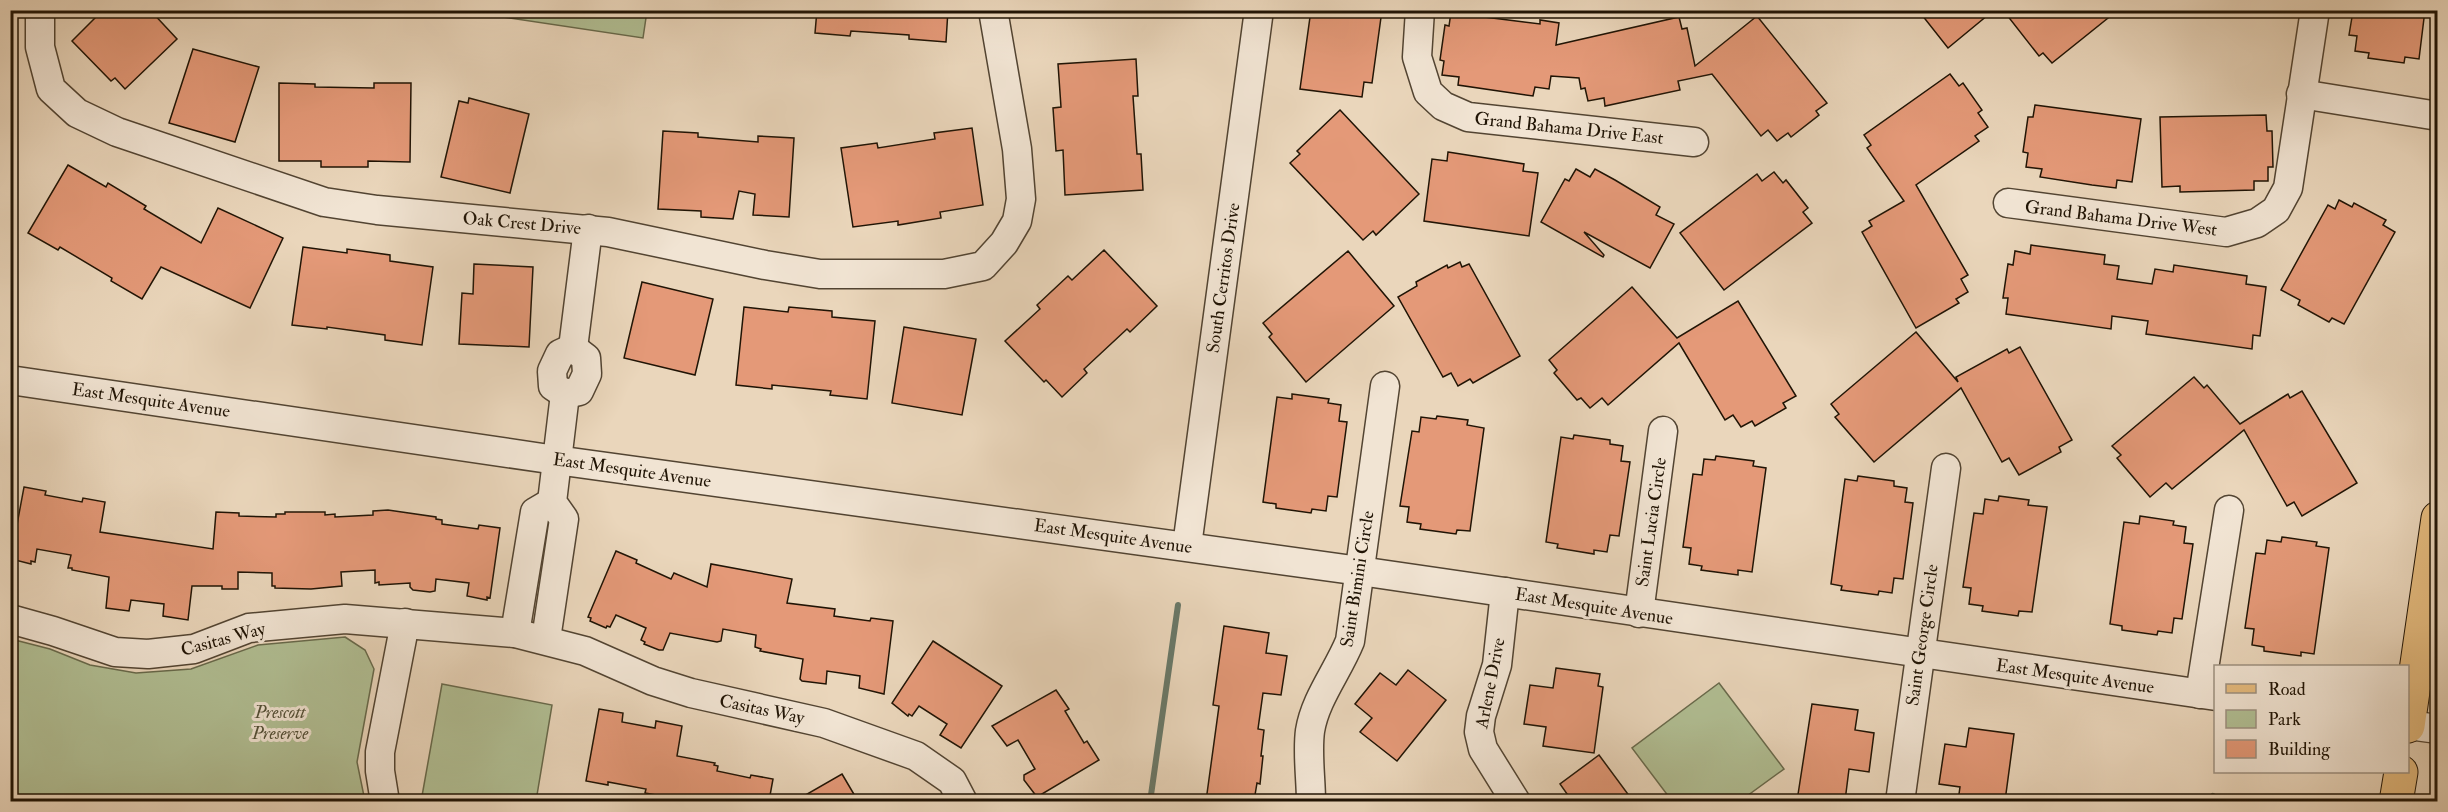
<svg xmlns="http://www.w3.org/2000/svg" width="2448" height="812" font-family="'IM FELL Double Pica',serif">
<rect width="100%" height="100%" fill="#ead6bb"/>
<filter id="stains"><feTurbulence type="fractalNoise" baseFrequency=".00333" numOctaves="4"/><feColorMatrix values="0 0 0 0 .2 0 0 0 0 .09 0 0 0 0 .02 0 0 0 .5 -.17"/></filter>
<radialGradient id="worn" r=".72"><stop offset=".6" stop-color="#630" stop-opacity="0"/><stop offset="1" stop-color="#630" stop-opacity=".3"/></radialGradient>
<g fill="#b1bf94" stroke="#686a4c" stroke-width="1.5">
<polygon points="476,11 476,10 647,11 643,38 476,13"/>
<polygon points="345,637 365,650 374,669 357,762 365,801 11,801 11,639 50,649 90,665 136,673 191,669 258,645"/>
<polygon points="1719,683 1784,769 1740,801 1672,801 1632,748"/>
<polygon points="442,684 552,705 536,801 450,801 422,796"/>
</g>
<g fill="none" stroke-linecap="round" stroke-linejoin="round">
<g stroke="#697868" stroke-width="6">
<polyline points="1150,802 1178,605"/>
<polyline points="2210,802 2213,796"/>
</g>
</g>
<g fill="#e49978" stroke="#201405" stroke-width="1.5">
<polygon points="103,10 150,10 177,39 125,89 115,78 111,81 72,41"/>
<polygon points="817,10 948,10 946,42 909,39 909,35 851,31 850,36 815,33"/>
<polygon points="1311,10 1382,10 1372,83 1364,82 1362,97 1300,89"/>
<polygon points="1457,10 1478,10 1477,16 1540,24 1540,20 1559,23 1556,45 1679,17 1682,29 1687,28 1695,66 1757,16 1827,103 1816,111 1819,115 1791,137 1788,133 1777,141 1768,130 1761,136 1712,74 1678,81 1680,90 1605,106 1604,98 1588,101 1585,88 1581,89 1579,78 1551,76 1549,89 1535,87 1533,96 1458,85 1459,77 1442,75 1444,61 1440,60 1445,25 1449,26 1451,12 1457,13"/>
<polygon points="1918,10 1994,10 1948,48"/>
<polygon points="2003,10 2118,10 2052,63 2043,53 2039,56"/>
<polygon points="2373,10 2425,10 2419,59 2405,57 2404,63 2368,58 2369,53 2355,51 2357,36 2349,35 2353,11 2372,14"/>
<polygon points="193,49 259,67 235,142 169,123"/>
<polygon points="1136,59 1138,96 1133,96 1137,154 1141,154 1143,190 1065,195 1063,150 1056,151 1053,108 1061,107 1058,64"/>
<polygon points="1950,74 1959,86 1963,83 1982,110 1978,113 1988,127 1975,136 1979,141 1916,185 1968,275 1961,279 1968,292 1956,299 1959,303 1916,328 1862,232 1872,226 1869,221 1904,201 1867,148 1871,145 1864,135"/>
<polygon points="279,83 315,84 315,87 374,88 374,83 411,83 410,162 368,161 368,167 321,167 321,161 279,161"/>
<polygon points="469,98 529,114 510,193 441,177 459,101 468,103"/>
<polygon points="2035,105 2141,119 2132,182 2117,180 2116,188 2092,185 2040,177 2042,169 2026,167 2028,153 2023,152 2028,117 2033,117"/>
<polygon points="1340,110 1419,194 1376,235 1373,231 1363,240 1290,163 1300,154 1297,151"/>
<polygon points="2266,115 2267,131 2272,131 2273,167 2268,167 2268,181 2254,181 2254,190 2180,192 2180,186 2162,187 2160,117"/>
<polygon points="972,128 983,205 940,212 941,218 898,225 898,221 853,227 841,148 877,143 878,148 935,139 934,133"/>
<polygon points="663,131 698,133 698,137 758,142 758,136 794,138 789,217 753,215 755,194 739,191 733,219 701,217 701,211 658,209"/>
<polygon points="1448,152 1524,164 1523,171 1538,173 1529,236 1424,221 1432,159 1447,161"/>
<polygon points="68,165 106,187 108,183 146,206 144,209 201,243 218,208 283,238 250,308 161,267 142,299 111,281 112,278 60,247 58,250 28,233"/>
<polygon points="1576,169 1590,177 1595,169 1615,180 1660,207 1656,215 1674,224 1650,268 1584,232 1604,255 1603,257 1541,222 1565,179 1569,181"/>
<polygon points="1774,172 1783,183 1786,180 1808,208 1803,212 1812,223 1724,290 1680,233 1757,174 1762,181"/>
<polygon points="2339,200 2352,207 2354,203 2386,220 2383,225 2395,232 2344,324 2332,318 2329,322 2298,305 2300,300 2281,290 2328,205 2335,209"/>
<polygon points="2031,245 2105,255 2104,264 2119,266 2117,279 2152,284 2155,269 2173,272 2174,265 2247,276 2246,284 2266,287 2260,336 2253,335 2252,349 2146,334 2148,321 2112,316 2111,329 2006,314 2008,298 2003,298 2008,264 2013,265 2015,251 2030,254"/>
<polygon points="303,247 347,253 347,249 390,255 390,261 433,267 422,345 385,340 385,335 327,327 327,329 292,325"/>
<polygon points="1104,250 1157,306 1130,332 1127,329 1084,369 1087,373 1062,397 1046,380 1044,382 1005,341 1040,309 1037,305 1068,276 1072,280"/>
<polygon points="1348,251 1394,306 1306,382 1269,337 1272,334 1263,323"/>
<polygon points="1460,262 1462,267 1469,264 1520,356 1473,383 1470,379 1458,386 1451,373 1443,377 1398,297 1417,286 1416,282 1447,265 1448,268"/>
<polygon points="474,264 533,267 529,347 459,344 462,293 473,294"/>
<polygon points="642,282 713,299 695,375 624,358"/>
<polygon points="1632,287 1677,338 1738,301 1796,396 1783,403 1786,408 1755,426 1752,421 1741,427 1733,415 1725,420 1679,343 1608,405 1602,398 1590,408 1581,398 1577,400 1554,373 1557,370 1549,360"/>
<polygon points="744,307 788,312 789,307 832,311 832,317 875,321 867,399 830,395 831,391 772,385 772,389 736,385"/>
<polygon points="904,327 976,339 962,415 892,403"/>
<polygon points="1916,332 1958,382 1956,377 2007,349 2009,353 2020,347 2072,440 2059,447 2061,452 2019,475 2009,458 2002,462 1961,388 1874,462 1835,417 1839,414 1831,404"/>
<polygon points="2194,377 2204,388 2207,385 2240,424 2288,394 2290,398 2302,391 2357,483 2302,516 2294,502 2287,506 2244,430 2172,489 2166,483 2150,497 2117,458 2121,455 2112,446"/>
<polygon points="1292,394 1329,399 1328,403 1341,405 1339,421 1347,422 1337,497 1328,496 1326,511 1312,509 1311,513 1276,508 1276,504 1263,502 1277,397 1292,399"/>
<polygon points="1437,416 1468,420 1467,425 1484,428 1470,531 1457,530 1456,534 1420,529 1421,524 1407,522 1409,507 1400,506 1412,431 1419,432 1421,417 1436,419"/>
<polygon points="1574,435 1610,440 1610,444 1623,446 1621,461 1630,462 1619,536 1610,535 1607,552 1594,550 1594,554 1557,548 1558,544 1546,542 1561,437 1573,439"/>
<polygon points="1716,456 1754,461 1753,466 1766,468 1752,572 1738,570 1738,575 1701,570 1702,566 1689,564 1691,548 1683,547 1693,474 1702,475 1704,459 1715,460"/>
<polygon points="1858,476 1894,481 1894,486 1907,488 1905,502 1913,503 1903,579 1894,578 1892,593 1879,591 1878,595 1841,590 1842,586 1831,584 1845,479 1857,481"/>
<polygon points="24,487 46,491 45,495 82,502 83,498 105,502 100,532 213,549 216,512 239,513 239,516 276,517 276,514 285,514 285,512 325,512 325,515 335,514 335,517 373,515 373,511 388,510 436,517 436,519 442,520 442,524 478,529 479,525 500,528 490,598 487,597 487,600 467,596 469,583 436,579 435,591 430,592 413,590 410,587 410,583 379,585 379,582 375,583 375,570 341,572 342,586 311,589 275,588 275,586 272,586 272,573 238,572 238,589 222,589 222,586 192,586 188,620 163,616 164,604 131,600 129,611 106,608 109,577 72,570 72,568 68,568 71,555 37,549 35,562 31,561 31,564 15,560 15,558 11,557"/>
<polygon points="1999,496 2029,500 2028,505 2047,507 2032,612 2019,611 2018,616 1982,611 1983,606 1969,604 1971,588 1963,587 1974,513 1983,514 1985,499 1998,501"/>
<polygon points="2140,516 2174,521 2173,525 2186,527 2184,543 2193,544 2182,619 2174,618 2172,633 2158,631 2157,635 2122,630 2122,626 2110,624 2124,522 2139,524"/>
<polygon points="2282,537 2317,542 2316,546 2329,548 2314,654 2301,652 2301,656 2264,651 2264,647 2252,645 2254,629 2245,628 2256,553 2265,554 2267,540 2281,542"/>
<polygon points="616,551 637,560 636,563 671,579 674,573 707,587 711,564 792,579 787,603 835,609 834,616 870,621 871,618 893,621 884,694 859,688 860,676 827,671 826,684 802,681 800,679 803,659 760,651 761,649 755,647 756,635 723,629 721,641 717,642 670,633 663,650 659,650 644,644 645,642 641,640 646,628 616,615 610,627 607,626 606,628 590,621 591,618 588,617"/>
<polygon points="1224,626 1269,633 1266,653 1287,656 1281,695 1263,693 1258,729 1264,730 1261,756 1263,756 1260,784 1257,783 1254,801 1206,801 1219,706 1213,705"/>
<polygon points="933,641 1002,686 961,748 940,735 947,724 919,706 912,716 909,714 908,716 892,703"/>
<polygon points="1556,668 1600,674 1598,686 1603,687 1594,753 1543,746 1546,727 1524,724 1530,685 1553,688"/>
<polygon points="1408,670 1446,700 1397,761 1360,732 1372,718 1355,704 1380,673 1396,685"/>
<polygon points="1056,690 1069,709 1065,711 1084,743 1087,741 1099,760 1037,797 1024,780 1024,775 1035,769 1018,740 1007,746 992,726"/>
<polygon points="1812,704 1858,710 1855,730 1874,733 1869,772 1849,769 1845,801 1797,801"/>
<polygon points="599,709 623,713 622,722 655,728 656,721 682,726 677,756 715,763 714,765 718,766 717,771 750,778 751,775 773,779 769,801 686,801 667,795 667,797 645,793 646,789 608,782 608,785 586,781"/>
<polygon points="1969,728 2014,734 2005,801 1958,801 1960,787 1939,784 1945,744 1966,747"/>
<polygon points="1599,755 1633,801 1572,801 1560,784"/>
<polygon points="842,774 855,796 846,801 795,801"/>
</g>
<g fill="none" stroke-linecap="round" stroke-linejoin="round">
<defs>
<g id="minor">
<polyline points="40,10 40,47 51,89 77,113 117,132 324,202 377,210 608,232 765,265 820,274 944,274 983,266 1004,243 1017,221 1021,199 1017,149 993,10"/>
<polyline points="1420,10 1417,57 1428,92 1443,106 1468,117 1694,142"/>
<polyline points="2301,94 2438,116"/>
<polyline points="2008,203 2226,232 2257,223 2276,210 2288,188 2315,10"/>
<polygon points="573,348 586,358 587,374 579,391 565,394 553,386 552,371 560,354"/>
<polyline points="573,348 588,229"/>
<polyline points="10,380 556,460 1360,571 2216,696"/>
<polyline points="1187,546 1259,10"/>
<polyline points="1505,592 1497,665 1481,716 1479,732 1483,749 1516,802"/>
<polyline points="1639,613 1663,431"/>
<polyline points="10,619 53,631 115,652 148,654 194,649 249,628 345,619 515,633 585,651 653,681 691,693 824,723 916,756 952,781 963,802"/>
<polyline points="515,633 535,512 552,502"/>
<polyline points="546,639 564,519 552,502 565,394"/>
<polyline points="2200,694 2229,510"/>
<polyline points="2408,725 2438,729"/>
<polyline points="385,802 380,771 380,752 405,623"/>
<path d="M1311,802C1311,779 1307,753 1310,731C1315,699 1338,671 1350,641L1385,386"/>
<polyline points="1900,802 1946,468"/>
</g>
<g id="major">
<polyline points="2408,726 2438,518"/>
<polyline points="2396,802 2401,772"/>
</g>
</defs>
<use href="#minor" stroke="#524432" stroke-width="31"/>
<use href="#major" stroke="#201405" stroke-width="35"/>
<use href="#minor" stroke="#f1e4d3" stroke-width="28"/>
<use href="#major" stroke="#e5bb7e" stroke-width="33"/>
</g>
<g text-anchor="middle" stroke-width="6" stroke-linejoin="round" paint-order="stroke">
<g font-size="18" fill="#201405" stroke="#f1e4d3">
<text transform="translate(1569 128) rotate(6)" y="6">Grand Bahama Drive East</text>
<text transform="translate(2121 218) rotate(7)" y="6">Grand Bahama Drive West</text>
<text transform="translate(522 223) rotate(5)" y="6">Oak Crest Drive</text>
<text transform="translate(1223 278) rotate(-82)" y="6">South Cerritos Drive</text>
<text transform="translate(151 400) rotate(8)" y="6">East Mesquite Avenue</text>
<text transform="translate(632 470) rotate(8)" y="6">East Mesquite Avenue</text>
<text transform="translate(1651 522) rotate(-82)" y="6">Saint Lucia Circle</text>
<text transform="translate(1113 536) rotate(8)" y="6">East Mesquite Avenue</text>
<text transform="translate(1357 579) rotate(-81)" y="6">Saint Bimini Circle</text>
<text transform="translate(1594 606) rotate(9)" y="6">East Mesquite Avenue</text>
<text transform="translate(1922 635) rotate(-82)" y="6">Saint George Circle</text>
<text transform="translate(223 639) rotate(-15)" y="6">Casitas Way</text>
<text transform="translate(2075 676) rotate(8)" y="6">East Mesquite Avenue</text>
<text transform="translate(1490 683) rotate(-79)" y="6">Arlene Drive</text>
<text transform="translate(762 709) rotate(12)" y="6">Casitas Way</text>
</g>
<g font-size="18" font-style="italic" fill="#535037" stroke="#f1e4d3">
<text x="280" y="718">Prescott<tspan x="280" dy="21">Preserve</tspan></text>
</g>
</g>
<rect width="2448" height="812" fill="none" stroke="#ead6bb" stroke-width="36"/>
<rect x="12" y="12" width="2424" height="788" fill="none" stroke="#201405" stroke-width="3"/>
<rect x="18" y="18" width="2412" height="776" fill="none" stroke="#201405" stroke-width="1.5"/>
<rect x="2214" y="665" width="195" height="108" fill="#f1e4d3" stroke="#9d9181" stroke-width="1.5"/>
<rect x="2226" y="684" width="30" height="9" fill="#e5bb7e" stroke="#9d9181" stroke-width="1.5"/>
<text x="2268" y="695" font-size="18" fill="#201405">Road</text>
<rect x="2226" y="710" width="30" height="18" fill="#b1bf94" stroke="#9d9181" stroke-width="1.5"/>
<text x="2268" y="725" font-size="18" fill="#201405">Park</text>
<rect x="2226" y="740" width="30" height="18" fill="#e49978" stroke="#9d9181" stroke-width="1.5"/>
<text x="2268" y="755" font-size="18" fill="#201405">Building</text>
<rect width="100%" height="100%" filter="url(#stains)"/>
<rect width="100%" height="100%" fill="url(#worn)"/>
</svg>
